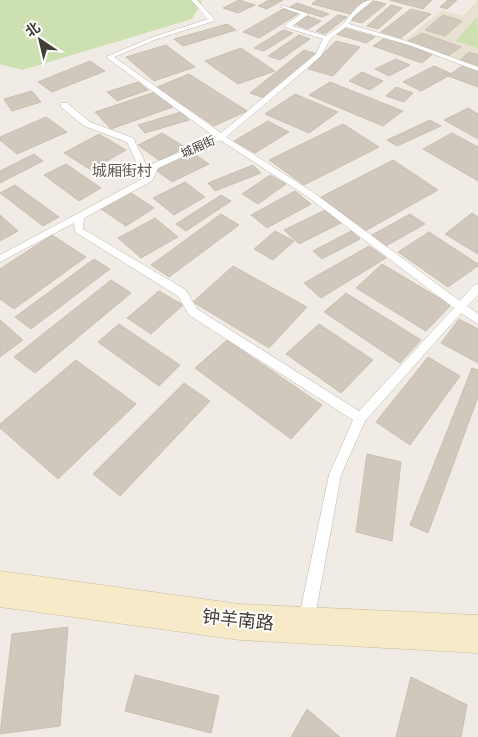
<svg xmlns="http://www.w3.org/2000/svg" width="478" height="737" font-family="Rubik,'Noto Sans SC',sans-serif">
<rect width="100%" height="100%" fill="#f0ece5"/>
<polygon fill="#e8e0d1" points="478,0 478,68 405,40 442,10 463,16"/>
<g fill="#cde0b2">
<polygon points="0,0 200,0 202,2 192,19 22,70 0,64"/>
<polygon points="477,17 478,48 456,41"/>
</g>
<g fill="#d0c8bc" stroke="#cabfb0">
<polygon points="239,0 255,5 238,13 223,8"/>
<polygon points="269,0 283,0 267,9 258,6"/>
<polygon points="317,0 367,0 350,14 312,4"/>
<polygon points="389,0 432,0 423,9"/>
<polygon points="448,0 457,0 447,9 440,7"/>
<polygon points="374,1 386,4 362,23 350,20"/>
<polygon points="297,3 329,14 322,17 290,7"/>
<polygon points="391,5 402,8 378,29 367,26"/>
<polygon points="283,9 298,14 259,38 243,32"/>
<polygon points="411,9 431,14 401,38 381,32"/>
<polygon points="338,15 347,17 325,34 316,31"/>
<polygon points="443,15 462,21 445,36 425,30"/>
<polygon points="307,16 321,21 308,29 294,24"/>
<polygon points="227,24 236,30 183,46 174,39"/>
<polygon points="344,28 375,37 366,43 336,34"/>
<polygon points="283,30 293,33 264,51 254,48"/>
<polygon points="422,33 461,47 448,56 408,41"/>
<polygon points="299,35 310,39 280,60 268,56"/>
<polygon points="385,38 433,54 422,63 373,46"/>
<polygon points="336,41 360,47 333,76 308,69"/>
<polygon points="166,45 195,67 154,81 126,57"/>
<polygon points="241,48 275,71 238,84 205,61"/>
<polygon points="304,50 317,54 264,98 250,93"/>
<polygon points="469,52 478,55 478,65 460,60"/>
<polygon points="396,59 410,65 389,76 375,69"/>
<polygon points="90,61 105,71 52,92 38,82"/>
<polygon points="463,65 478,71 478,87 448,76"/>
<polygon points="434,66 452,74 421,91 403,82"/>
<polygon points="362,72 383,81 370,90 349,81"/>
<polygon points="189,74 247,111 214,126 157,87"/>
<polygon points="138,82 148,90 117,101 107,92"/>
<polygon points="330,82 403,111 383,126 309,95"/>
<polygon points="396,87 413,93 404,102 386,96"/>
<polygon points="32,91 41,102 12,111 4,99"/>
<polygon points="155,92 173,107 111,129 95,112"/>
<polygon points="295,94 338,112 309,133 265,114"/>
<polygon points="468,108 478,114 478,139 444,120"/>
<polygon points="181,112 189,120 145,133 138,125"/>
<polygon points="46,117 67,132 17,154 0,140 0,137"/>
<polygon points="430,120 441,126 397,146 387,140"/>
<polygon points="268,121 289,132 255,153 234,141"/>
<polygon points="343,124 379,147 304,185 269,160"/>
<polygon points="162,133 185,147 160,161 138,145"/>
<polygon points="452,133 478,147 478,181 423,149"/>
<polygon points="99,134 126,150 91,170 64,153"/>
<polygon points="192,152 209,164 172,182 156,170"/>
<polygon points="34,154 43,161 0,183 0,171"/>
<polygon points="393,160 438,190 365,231 321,197"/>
<polygon points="66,164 101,188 79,201 44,175"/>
<polygon points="253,165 261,173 215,191 208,183"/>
<polygon points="270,175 286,184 258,204 242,194"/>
<polygon points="185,182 205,197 174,215 153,198"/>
<polygon points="15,185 59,217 43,226 0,193"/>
<polygon points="295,191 311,204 267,228 251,215"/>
<polygon points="130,192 154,208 126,226 101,209"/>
<polygon points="221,195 231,201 186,231 176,224"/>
<polygon points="325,210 341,223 299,244 284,230"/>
<polygon points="472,213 478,217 478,254 445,234"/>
<polygon points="221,214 239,225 169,277 151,265"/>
<polygon points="410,214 425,224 386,246 372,235"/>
<polygon points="0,215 18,231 0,241"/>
<polygon points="155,218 178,237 141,258 118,238"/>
<polygon points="275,231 294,241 273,260 254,249"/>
<polygon points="351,231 360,239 322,259 313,251"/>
<polygon points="429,232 478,264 478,266 448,287 398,252"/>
<polygon points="52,235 86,257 14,309 0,299 0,269"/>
<polygon points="369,246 386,258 321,298 304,283"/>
<polygon points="94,259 110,269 31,329 15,317"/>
<polygon points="382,264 451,305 426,331 356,288"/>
<polygon points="233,266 307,307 269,348 193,302"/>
<polygon points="111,280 131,293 35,373 14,357"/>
<polygon points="159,291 183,305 151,334 127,318"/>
<polygon points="346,293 421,340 400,363 324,312"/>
<polygon points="459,319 478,329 478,363 441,343"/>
<polygon points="0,320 23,340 0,357"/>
<polygon points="119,324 180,365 159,386 98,342"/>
<polygon points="319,324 373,360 341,393 286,354"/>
<polygon points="227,340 322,405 291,439 195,368"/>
<polygon points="428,357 460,376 410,445 376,422"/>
<polygon points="76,360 136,404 58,479 0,428 0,424"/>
<polygon points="472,368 478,370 478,397 428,533 410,525"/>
<polygon points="184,383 210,401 120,496 93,474"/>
<polygon points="367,454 401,462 392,541 356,532"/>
<polygon points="68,627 60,726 0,734 12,634"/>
<polygon points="135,675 219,696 211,733 125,711"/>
<polygon points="411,677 467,705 461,737 396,737"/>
<polygon points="307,709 340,737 291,737"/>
</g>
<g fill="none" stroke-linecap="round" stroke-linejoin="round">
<defs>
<path id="service" d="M191,0H197L214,19V21L157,39L114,57L221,133L316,54L323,39L285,27V25L301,14L281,7V5L309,14L292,26L326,36C331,32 338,28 343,24C351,15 359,0 373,0L353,17L349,24L413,43L478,67V71L409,45L346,27L330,39L321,56L226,137L314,193L460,301L474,285L478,284V295L467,306L478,314V324L461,313L365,421L341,475L314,622L311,627L306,630L301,627L298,622L329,475L353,420L189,315L178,296L75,232L74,223L0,262V255L144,178L127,142L84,126L61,107V103H67L90,122L133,138L149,170L152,164L215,137L106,57L153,37L208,19ZM220,140L308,197L454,308L359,411L197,309L186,290L83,229L84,218L152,181L158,168Z"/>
<polygon id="secondary" points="0,571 240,604 478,615 478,653 240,640 0,607"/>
</defs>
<use href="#service" stroke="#bdb7ac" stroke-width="1"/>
<use href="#secondary" stroke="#cabc9a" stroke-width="1"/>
<use href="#service" fill="#fff" fill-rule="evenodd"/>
<use href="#secondary" fill="#f7eac8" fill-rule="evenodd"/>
</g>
<g text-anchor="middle" stroke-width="4" stroke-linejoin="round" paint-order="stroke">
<g font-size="12" fill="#423d35" stroke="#fff">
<text transform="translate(198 147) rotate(-24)" y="4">城厢街</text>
</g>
<g font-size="15" fill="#635a4e" stroke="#fff">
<text x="122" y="176">城厢街村</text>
</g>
<g font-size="18" fill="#423d35" stroke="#fff">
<text transform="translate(238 620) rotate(6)" y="6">钟羊南路</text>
</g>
</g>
<g transform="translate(40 40) rotate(325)" stroke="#ffffff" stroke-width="4" paint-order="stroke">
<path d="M0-4L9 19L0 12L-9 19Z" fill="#423d35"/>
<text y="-8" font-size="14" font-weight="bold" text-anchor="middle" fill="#423d35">北</text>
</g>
</svg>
